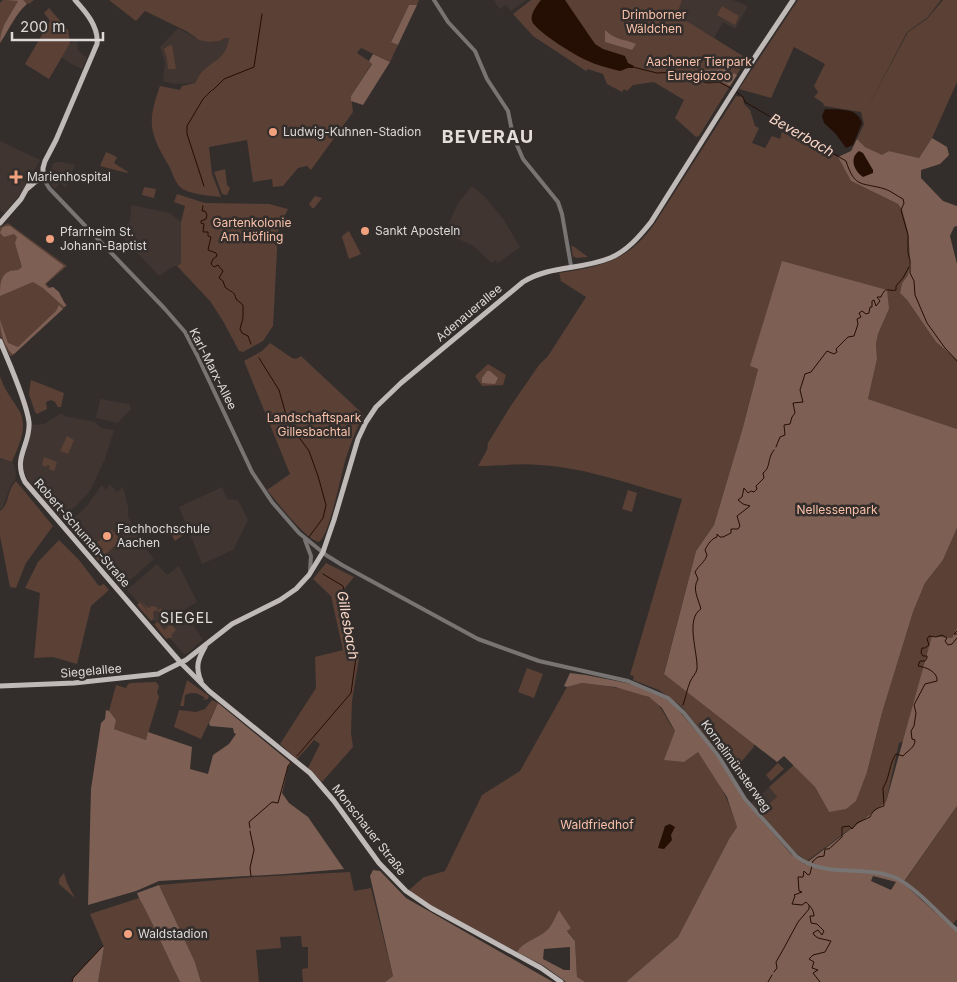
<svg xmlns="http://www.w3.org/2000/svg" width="957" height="982" font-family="Inter,sans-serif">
<rect width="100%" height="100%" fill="#332e2c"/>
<g fill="#403530">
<polygon points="494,0 526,0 511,11 506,5 499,9"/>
<polygon points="682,0 733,0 748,6 735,29 723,22 714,38 677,15"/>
<polygon points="178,28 199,40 219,41 225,38 229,38 228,49 223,56 201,73 195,83 174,84 163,81 165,63 160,47"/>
<polygon points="77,40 78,50 87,58 82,69 73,65 61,57 70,43"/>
<polygon points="0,141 40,160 25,188 5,213 0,210"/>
<polygon points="56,162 61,162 75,165 66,188 60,183 55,189 49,182 48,176 53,164"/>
<polygon points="472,186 484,196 504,220 520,247 498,263 496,260 492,263 472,245 444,233 459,202"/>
<polygon points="131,205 170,213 181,222 181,263 177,266 174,266 159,276 118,232 130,222"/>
<polygon points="100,399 129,404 131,409 118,423 96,418"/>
<polygon points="62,413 64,416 95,422 101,428 114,430 105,459 90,491 77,505 62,519 48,505 27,478 23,468 23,459 30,437 32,425 44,424"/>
<polygon points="0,459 12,462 15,467 16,475 15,480 11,485 3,507 0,510"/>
<polygon points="110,484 117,492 123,487 128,507 128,517 145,548 154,559 126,584 127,585 125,588 122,588 66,525 86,507 102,485 106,490"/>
<polygon points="222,487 227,499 238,500 248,520 233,550 202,564 179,507"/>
<polygon points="157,564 167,575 179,566 197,602 184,610 203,640 186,654 183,653 127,590"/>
<polygon points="769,787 777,797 759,812 751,803"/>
</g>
<g fill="#5a4035">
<path d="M3,0H34L29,4L27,3C16,14 9,29 0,43V3Z"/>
<path d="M109,0H419L417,5H409L391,41L398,45L390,62L361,48L357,53L372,63L351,96L353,112L311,170L307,166L298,168L283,186L273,187L272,179L253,182L247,140L209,147L212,174L221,197C210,196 188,194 180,187C175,182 172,172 169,166C149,133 147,122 160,86L180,90L182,86L195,83C197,80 199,75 201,73C214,59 226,60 229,38H225L219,41L209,42L199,40L188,32L145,11L136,21Z"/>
<polygon points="531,0 682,0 677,15 743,56 739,62 743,65 699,136 696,137 675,118 684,100 654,82 633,85 627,91 624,89 622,92 607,84 603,74 588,69 586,71 533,36 513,14"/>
<polygon points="798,0 941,0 927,18 907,32 867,109 908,32 927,19 943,0 957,0 957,82 932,138 919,158 889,151 882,156 865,147 857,139 864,124 861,112 824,106 823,103 814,97 818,92 814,86 825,64 794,47 771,98 739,89"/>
<polygon points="722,6 739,16 735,25 717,15"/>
<polygon points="49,8 68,30 70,43 49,79 25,64 50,21 44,13"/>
<polygon points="172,45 176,69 168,69 167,59 164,49 168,46"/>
<path d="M736,96L743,97L744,104L750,110L755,126L759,128L752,143L765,148L772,136L780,139L782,132L790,136L798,134L838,157L851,181L898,204L902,210L908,232L910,258L908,275L902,283L900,293L907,300L936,342L957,360V429L868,399L877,359L876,344L878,334L889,309L750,366L758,369L743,427L714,525L696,551L664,673L755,743L753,748L741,762L739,764L729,765L681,706L659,690L633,680L634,676L630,675L682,499C635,486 589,468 540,465C519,463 499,466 478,466L487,450L488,443L510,407L539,365L548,356L586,297L561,281L559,273C603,266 628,261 655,223Z"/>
<polygon points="106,152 117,157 114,163 128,172 127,173 100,166"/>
<polygon points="225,169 227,185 230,188 227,195 222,194 214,172"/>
<polygon points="144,187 156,189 154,198 142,195"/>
<polygon points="177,194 205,203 269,204 288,209 282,221 278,232 273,326 263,341 243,352 239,351 223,321 210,301 177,266 181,263 181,222 185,206 174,202"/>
<polygon points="315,196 322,198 314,208 312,208 309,204"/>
<polygon points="8,223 67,266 46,284 67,305 12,356 10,356 0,336 0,227"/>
<polygon points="349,231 361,254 349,259 342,237 343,235"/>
<polygon points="571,244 572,247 573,246 588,257 576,258 574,256 573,258"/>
<path d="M270,343L292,358L296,359L301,356L364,415C356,429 351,443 346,458C341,474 330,534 319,542C305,539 277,502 267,490L290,474L244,361L262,351Z"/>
<polygon points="488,364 506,375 503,385 482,386 475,376"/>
<path d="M0,376C4,389 10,396 17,407C30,425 19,445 12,462L0,458Z"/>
<polygon points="31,380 64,393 61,407 58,407 55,402 51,400 46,402 47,409 37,414 35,412 29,394"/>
<polygon points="67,436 74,440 68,454 60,451"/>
<polygon points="44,457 57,462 54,471 49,469 50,466 47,465 46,467 42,465"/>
<path d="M16,481L53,526L26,563L16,588L10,587L0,536V511C10,504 7,489 16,481Z"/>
<polygon points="628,490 637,493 632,512 622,509"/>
<polygon points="180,527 183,535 175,541 171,534 173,531"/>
<polygon points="957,528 957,628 952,638 932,636 909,738 899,743 886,802 807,861 793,851 759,812 777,797 769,787 794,765 815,787 829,812 867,772 882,713 913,612 925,583 943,560"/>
<polygon points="112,530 121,540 105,555 95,544"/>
<polygon points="80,538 121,583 123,582 126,587 122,588"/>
<polygon points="59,540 79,560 99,586 104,584 109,590 91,606 77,664 53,657 34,658 40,593 25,588 38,562"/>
<polygon points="326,563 354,577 344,589 359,658 352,701 351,733 353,747 322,782 308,768 320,744 314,740 297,759 280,744 316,688 315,657 343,650 331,596 313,579"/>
<polygon points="140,602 149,613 142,602 148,608 151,606 157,607 158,611 160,608 163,610 161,613 155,610 153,613 154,619 151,621 137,605"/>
<polygon points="164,619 165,620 160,625 164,630 171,624 176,630 171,635 173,637 166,639 154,624"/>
<polygon points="527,668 543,674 534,698 518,692"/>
<path d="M187,680L209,696L208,699L203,700L205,698C197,692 192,692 185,695L184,706H180Z"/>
<polygon points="156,682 159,686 157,692 159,697 146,740 114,729 109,711 116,685 126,688 128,684 131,683"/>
<path d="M582,683C599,685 635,689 650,698C663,706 666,720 675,731C681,739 691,744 698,752C716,772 729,801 737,827L729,839L678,937L626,982H585L577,978L575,941L567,930L571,928L559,910C555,917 552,926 546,931C537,939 523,941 517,952L428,904L409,890L424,877L445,871L482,795L520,771L567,687Z"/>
<polygon points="212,700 218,703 201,739 174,727 179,710 196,712 205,709"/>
<polygon points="778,763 784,769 771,781 766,775"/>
<polygon points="957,806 957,919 953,924 905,881"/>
<polygon points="350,872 354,891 371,888 393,976 385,982 303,982 302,969 308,968 308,947 302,947 301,936 280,937 281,948 256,950 259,982 201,982 195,962 159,885 253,877"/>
<polygon points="64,873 67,883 75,898 59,884 59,879"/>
<path d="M139,898C154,925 166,954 180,982H98L104,947L90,914Z"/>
</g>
<g fill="#7d5f53" fill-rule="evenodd">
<path d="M7,0H23L27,4C15,14 9,30 0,43C0,27 10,16 18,1Z"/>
<polygon points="409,5 417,5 398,45 391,42"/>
<path d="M605,30C615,40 624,39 636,44L632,50L605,42Z"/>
<polygon points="373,54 390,62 363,105 351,101 351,96 372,64 369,61"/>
<path d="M728,69L730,72H727L726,74L731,76L734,73L737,75L730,86C719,78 712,83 701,78L703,70Z"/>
<polygon points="932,138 947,147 949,155 940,164 921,170 921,178 943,201 957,206 957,226 954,227 950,236 957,264 957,360 936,342 907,300 900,293 902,283 908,275 910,258 908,232 902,210 898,204 851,181 838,157 851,151 857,139 865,147 882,155 889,151 919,158"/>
<path d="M6,226H10L64,266L45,284L48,288L53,287L59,292L66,306L64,307L43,288L33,282L0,296C0,285 0,275 10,271C16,270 18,271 22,267L15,243L17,237L14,234L4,237L0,233L2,228Z"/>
<polygon points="782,261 887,290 889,309 878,334 876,344 877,359 868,399 957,429 957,528 943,560 925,583 913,612 882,713 867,772 856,801 846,809 829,812 815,787 784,756 777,762 664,674 696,551 714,525 743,427 758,369 750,366"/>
<path d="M59,305L63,309L14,354H12C4,345 0,332 0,320L8,343L18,347L56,311Z"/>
<polygon points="487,371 490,371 498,378 495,384 482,383 482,378"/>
<path d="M957,628V806L903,883L957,932V982H626L678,937L729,839L737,827L727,797L698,752L684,762L664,760L675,731L662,708L649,697L615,687L582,683L567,687L564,686L570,673L586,675L632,684L667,699L675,706L716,754L745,801L791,854L805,864L886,802L932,636L952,638ZM873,876L896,882L891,890L871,881Z"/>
<polygon points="218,703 291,763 288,767 282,793 289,803 308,817 344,869 285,874 159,881 136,891 88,905 91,789 101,723 105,719 106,710 109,711 116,720 114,729 146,740 148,732 192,747 190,769 208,774 213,755 229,744 236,734 234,733 233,728 210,726 209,723"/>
<polygon points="373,870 380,871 406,898 553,982 385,982 393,976 370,876"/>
<path d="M159,885L195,962L201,982H180C166,954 154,925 139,898L137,893Z"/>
<path d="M559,910L571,928L567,931L575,941L577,977L585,982H566L544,966L517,952C523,941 537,939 546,931C552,926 555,917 559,910ZM570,947V970H564L543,959L544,949Z"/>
<polygon points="102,947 104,947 98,982 72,982 73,978"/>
</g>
<g fill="#250e04">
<path d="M541,0H565L595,44L603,49L625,56L628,63L634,66L633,68H628L620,71C608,68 596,65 586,60C576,56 534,30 532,21C530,14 537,5 541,0Z"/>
<path d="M825,109C840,110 857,107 862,123L853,145L846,148L835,133L824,123L822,116Z"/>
<path d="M859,151L863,153L873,170V173L863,177C854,171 849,158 859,151Z"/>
<polygon points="670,824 675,827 671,835 672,840 664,849 658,848 665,826"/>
</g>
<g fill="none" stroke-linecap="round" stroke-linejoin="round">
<g stroke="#250e04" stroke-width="1">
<polyline points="633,67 657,73 679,72 697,80 708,83 719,82 732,89"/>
<polyline points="213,90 224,79 254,67 262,14"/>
<path d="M735,91L743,97L745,102L846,161C855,189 862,182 885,189C891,191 897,196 903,199L904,203L901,210L908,235V253L910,260V273L914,281L915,295L927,323L945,348L957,361"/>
<polyline points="204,186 187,134 187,126 203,99 212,90"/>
<path d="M203,206L202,211H205L207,215L206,219L201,221V223L204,224L203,232H208V236L211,237L208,250L216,253L217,256L213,259L211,264L214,267L218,265L223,271L219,278L223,281L225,287C230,292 235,291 236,299L243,305V318L240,329L242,333L248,336L251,344"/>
<polyline points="259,358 279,390 290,429 301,440 309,451 318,476 326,505 323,518 309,537"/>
<path d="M776,447L780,437L785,435L784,425L790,424L792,417L795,413L793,403L803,402L800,390L805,374L811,372L827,351L834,354L837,352L836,349L848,337L854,336L858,324L857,319L861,317L859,313L862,311L866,314L869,313L870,307H872V301L874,300L876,306L880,301L877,297H881C886,285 888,292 896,290V286L903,278L909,267"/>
<polyline points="957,631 954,634 957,634"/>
<path d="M683,705C686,697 687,689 690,682C692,677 696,674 697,669C698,652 685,619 701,609C698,598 692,589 698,579L695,572C699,565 705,562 707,555L705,550C708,544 711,539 717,537V534L720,537H723L731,533V529H738L740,526L737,516L750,506L743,504L738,500L742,497L744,488L748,493L751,491L754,492L757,489L756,486L764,478L763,473C771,468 767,458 774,450"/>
<polyline points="297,756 351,693 356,657 343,586 323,574"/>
<polyline points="250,828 249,822 272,802 278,803 288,766 291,762"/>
<polyline points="250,831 254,850 250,868 251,876"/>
<polyline points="774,972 777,968 776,962 784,948 798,922 809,909 809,906"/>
<polyline points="72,982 73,978 102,947"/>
<polyline points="768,982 772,975"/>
<path d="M820,982L813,973L818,970L812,968L814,962L809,959L813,955L825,952L831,941L818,938L814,935L813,933L818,930L822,935L824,931L817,924L811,923L810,916H814C814,910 810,906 806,902L802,905L792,904L795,896L794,895L802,892L799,891L798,877H803L804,871L808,875L810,874L813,861L818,857L824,856L825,849H829L842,837V827L849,826L852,829L857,823L870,817C873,810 877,808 884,806L883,788C890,777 889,764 896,754L903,756C908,750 915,748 915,740L912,739L911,731L914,726L916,713L914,705L925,684L937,681C938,672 926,667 918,666L920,661H925L927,658V656H923L921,653L922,648H925L929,645L927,639L929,636L936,637L942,635L947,638L945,641L948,645L952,644L957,638"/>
</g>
<g stroke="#777473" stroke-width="4">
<polyline points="434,0 448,22 475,51 487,79 508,111 513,136 523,159 558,202 562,214 571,266"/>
<path d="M43,178L49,188L165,309L185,332L197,355L252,472L272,502L299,533L326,555L342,565L478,639L539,661L628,681L668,698L684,713L718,755L745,799L796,856C825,879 863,864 896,878C913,885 942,917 957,930"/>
<polyline points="305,540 311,556 310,571"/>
</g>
<g stroke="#bfb9b7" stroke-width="5">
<path d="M28,188L35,182L43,178V168L45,161L56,140L97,44C99,27 86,12 75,0"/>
<polyline points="0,223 21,199 31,181 43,173"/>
<path d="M0,341C9,363 26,400 29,422C31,445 12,457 25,482L161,640L181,663L209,691L310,773L334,801L379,863L406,891L431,908L541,968L561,982"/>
<path d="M201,681C195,667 198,659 205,647"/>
<path d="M0,686L74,683L158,674L186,660L232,624L280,600L296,589L309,575L323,552L334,520L358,439L366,422L376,407L401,383L523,282C550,265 581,270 610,258C627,251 639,237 651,222L755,57L793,0"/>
</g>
</g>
<g fill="#f2a17e" stroke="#332e2c" stroke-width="2">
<circle cx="273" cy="132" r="5"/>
<path d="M13.5 169.5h5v5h5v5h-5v5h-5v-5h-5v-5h5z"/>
<circle cx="365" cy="231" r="5"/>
<circle cx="50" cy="239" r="5"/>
<circle cx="107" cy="536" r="5"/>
<circle cx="128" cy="934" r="5"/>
</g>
<g text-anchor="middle" stroke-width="5" stroke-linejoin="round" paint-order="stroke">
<g font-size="12" fill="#fac1a9" stroke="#332e2c">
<text x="654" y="19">Drimborner<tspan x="654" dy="14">Wäldchen</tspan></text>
<text x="699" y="66">Aachener Tierpark<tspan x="699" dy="14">Euregiozoo</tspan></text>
<text x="252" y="227">Gartenkolonie<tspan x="252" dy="14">Am Höfling</tspan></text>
<text x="314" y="422">Landschaftspark<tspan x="314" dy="14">Gillesbachtal</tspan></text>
<text x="837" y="514">Nellessenpark</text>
<text x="597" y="829">Waldfriedhof</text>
</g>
<g font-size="12" fill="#dddad9" stroke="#332e2c" text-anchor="start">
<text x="283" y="136">Ludwig-Kuhnen-Stadion</text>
<text x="27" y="181">Marienhospital</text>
<text x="375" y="235">Sankt Aposteln</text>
<text x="60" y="236">Pfarrheim St.<tspan x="60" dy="14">Johann-Baptist</tspan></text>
<text x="117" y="533">Fachhochschule<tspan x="117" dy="14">Aachen</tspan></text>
<text x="138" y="938">Waldstadion</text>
</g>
<g font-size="12" fill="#dddad9" stroke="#332e2c">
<text transform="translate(469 313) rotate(-40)" y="4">Adenauerallee</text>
<text transform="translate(213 369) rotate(63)" y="4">Karl-Marx-Allee</text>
<text transform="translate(82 533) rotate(49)" y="4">Robert-Schuman-Straße</text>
<text transform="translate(91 671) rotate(-5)" y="4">Siegelallee</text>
<text transform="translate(736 766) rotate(54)" y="4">Kornelimünsterweg</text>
<text transform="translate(369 830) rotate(52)" y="4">Monschauer Straße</text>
</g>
<g font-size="14" font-style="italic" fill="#fbd7c8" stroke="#332e2c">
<text transform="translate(802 135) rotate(30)" y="5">Beverbach</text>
<text transform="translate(348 625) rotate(80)" y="5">Gillesbach</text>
</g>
<g font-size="14" letter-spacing="1" fill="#e4dedb" stroke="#332e2c">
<text x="187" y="623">SIEGEL</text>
</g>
<g font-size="18" font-weight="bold" letter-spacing="1" fill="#e4dedb" stroke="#332e2c">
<text x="488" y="143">BEVERAU</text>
</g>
</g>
<path d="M12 32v8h91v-8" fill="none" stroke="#dddad9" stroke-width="2.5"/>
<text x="20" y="32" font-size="15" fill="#dddad9" stroke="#332e2c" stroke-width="4" paint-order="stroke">200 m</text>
</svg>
